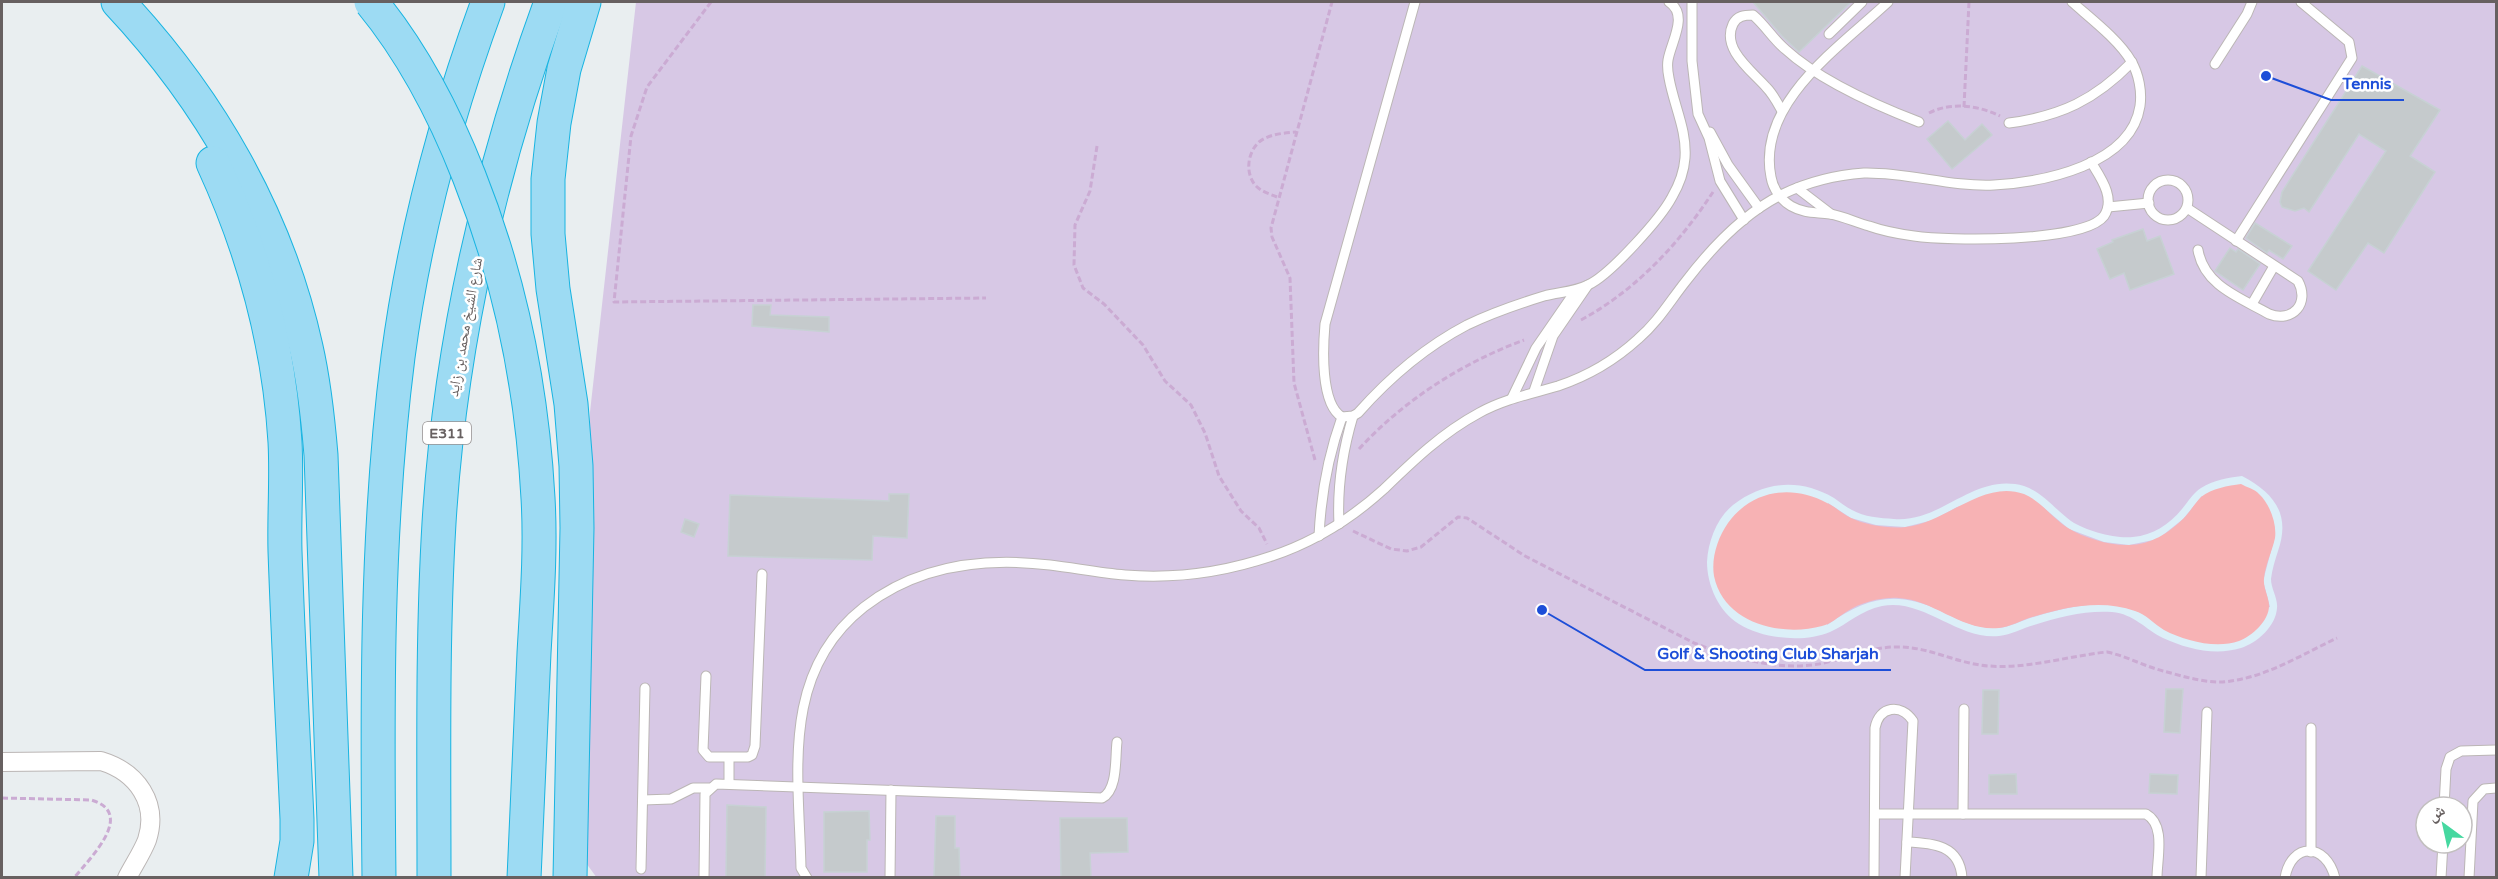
<svg xmlns="http://www.w3.org/2000/svg" width="2498" height="879" font-family="'Varela Round','Noto Naskh Arabic',sans-serif">
<rect width="100%" height="100%" fill="#e9eef0"/>
<path fill="#d7c8e5" fill-rule="evenodd" d="M636,2H2496V877L597,878L586,863L590,412ZM2426,807H2462V843H2426Z"/>
<path fill="#dceff8" fill-rule="evenodd" d="M2242,476C2274,493 2291,514 2278,551C2275,560 2272,570 2271,579C2271,589 2278,598 2277,608C2276,626 2257,643 2241,648C2215,656 2187,649 2163,638C2145,629 2134,614 2112,612C2087,610 2058,617 2034,625C2023,628 2011,635 1999,636C1957,640 1924,598 1882,606C1861,610 1848,624 1830,632C1804,643 1763,639 1739,624C1719,612 1707,585 1707,562C1708,541 1717,518 1733,505C1764,481 1800,478 1834,498C1840,502 1846,507 1852,510C1864,517 1880,518 1894,519C1942,523 1974,472 2024,486C2042,492 2056,510 2071,521C2086,531 2115,539 2133,537C2153,535 2169,525 2182,509C2188,502 2193,493 2201,488C2214,480 2227,478 2242,476ZM2023,494L2044,508L2069,529L2104,542L2129,545L2158,539L2183,519L2202,496L2275,536L2263,581L2270,607L2165,630C2157,624 2148,616 2139,612C2108,597 2068,607 2037,616C2024,619 2010,628 1997,628C1977,629 1959,620 1941,611C1896,590 1867,597 1827,625L1828,503L1851,518L1876,525L1905,527L1933,520L1957,507Z"/>
<path fill="#f7b2b4" d="M2241,484C2246,487 2255,489 2259,494C2270,504 2277,524 2275,538C2272,552 2265,565 2264,579C2263,588 2269,597 2269,606C2269,621 2252,636 2239,641C2216,649 2185,641 2164,630C2154,624 2146,614 2135,611C2102,599 2065,607 2032,617C2022,620 2010,627 1999,628C1963,632 1934,600 1899,598C1882,597 1861,602 1846,612C1838,617 1831,624 1822,626C1782,637 1724,624 1714,576C1711,558 1718,537 1728,523C1752,490 1792,484 1827,503C1836,507 1842,514 1851,518C1865,525 1890,529 1906,527C1946,523 1983,479 2024,494C2041,501 2053,519 2068,528C2084,538 2111,546 2129,545C2150,545 2169,533 2184,518C2190,512 2195,503 2201,497C2212,488 2228,486 2241,484Z"/>
<g fill="#c5cacc" stroke="#c7d1d4" stroke-width="1.5">
<polygon points="1753,2 1851,2 1799,52 1782,36"/>
<polygon points="2362,66 2440,110 2410,156 2435,172 2384,253 2368,243 2336,290 2308,271 2386,151 2359,134 2309,212 2304,208 2295,211 2282,207 2280,202 2282,192"/>
<polygon points="1948,121 1965,140 1982,124 1992,135 1952,169 1927,139"/>
<polygon points="2255,223 2292,246 2283,259 2269,250 2267,253 2246,238"/>
<polygon points="2143,229 2147,241 2160,236 2174,274 2130,290 2124,273 2110,279 2097,249 2113,242 2112,240"/>
<polygon points="2230,248 2236,252 2238,249 2260,264 2243,290 2215,271"/>
<polygon points="753,305 771,305 770,315 829,317 829,332 752,326"/>
<polygon points="889,494 909,494 907,538 873,536 872,560 728,556 730,495 889,501"/>
<polygon points="685,519 699,524 694,537 681,532"/>
<polygon points="2166,689 2183,689 2180,733 2164,732"/>
<polygon points="1983,690 1999,690 1998,734 1982,734"/>
<polygon points="2016,774 2017,794 1989,794 1989,775"/>
<polygon points="2150,774 2178,775 2177,794 2149,793"/>
<polygon points="727,805 766,807 765,878 726,878"/>
<polygon points="869,811 870,840 867,840 867,872 824,872 824,812"/>
<polygon points="936,816 955,816 955,848 959,848 960,878 934,878"/>
<polygon points="1060,818 1127,818 1128,852 1090,853 1091,878 1061,878"/>
</g>
<g fill="none" stroke-linecap="round" stroke-linejoin="round">
<defs>
<g id="service">
<path d="M1415,2L1325,324C1323,347 1320,404 1342,417L1353,416L1358,413C1389,378 1425,347 1467,325C1492,313 1518,304 1544,296C1559,292 1574,292 1588,285C1610,275 1661,218 1672,197C1679,185 1684,172 1685,158C1687,130 1674,106 1669,78C1668,73 1667,66 1668,60C1671,42 1689,15 1669,2"/>
<polyline points="1692,2 1692,61 1698,114 1709,138 1720,181 1744,220"/>
<path d="M1888,2C1841,46 1756,103 1771,177C1773,189 1781,200 1791,206C1805,214 1816,212 1830,214C1843,216 1857,223 1869,226C1883,231 1899,234 1914,236C1947,241 2084,243 2104,216C2116,198 2100,177 2091,162"/>
<polyline points="1829,34 1862,2"/>
<polyline points="2215,64 2247,14 2252,2"/>
<path d="M1782,111C1777,102 1773,94 1766,87C1752,71 1721,49 1733,24C1737,16 1744,15 1753,15C1765,25 1773,39 1785,49C1820,81 1875,105 1919,122"/>
<path d="M2009,123C2061,116 2095,100 2132,62"/>
<polyline points="1710,132 1728,165 1759,208"/>
<circle cx="2168" cy="200" r="20"/>
<polyline points="1797,188 1831,214"/>
<polyline points="2108,207 2149,203"/>
<path d="M2187,208L2298,281C2310,303 2293,323 2269,314C2241,298 2204,286 2198,250"/>
<polyline points="2236,241 2352,58 2349,42 2301,2"/>
<polyline points="2252,304 2274,266"/>
<polyline points="1534,391 1553,336 1588,285"/>
<polyline points="1512,398 1536,348 1576,290"/>
<path d="M1339,524C1337,486 1342,453 1353,416"/>
<path d="M1319,536C1321,494 1328,456 1342,417"/>
<polyline points="706,676 703,750 709,757 748,757 752,755 755,746 762,574"/>
<polyline points="2311,728 2311,852"/>
<polyline points="729,783 729,758"/>
<polyline points="643,800 671,799 693,788 709,788"/>
<polyline points="2444,807 2446,769 2450,757 2461,751 2496,750"/>
<path d="M1875,814H2146C2166,825 2157,858 2157,878"/>
<polyline points="1963,814 1964,709"/>
<path d="M1907,842C1933,843 1960,845 1962,878"/>
<polyline points="641,869 645,688"/>
<path d="M704,878L705,794L716,784L1102,798C1118,790 1115,758 1117,742"/>
<path d="M807,878L801,868C799,774 780,673 864,607C918,565 984,557 1050,565C1075,568 1100,573 1125,575C1174,579 1225,572 1272,556C1314,542 1352,518 1384,489C1414,460 1442,433 1479,413C1504,399 1531,394 1558,386C1588,376 1615,360 1638,339C1658,322 1670,301 1686,281C1712,247 1744,213 1783,194C1808,182 1836,175 1864,173C1908,172 1950,187 1994,185C2044,182 2131,165 2140,106C2142,92 2139,74 2131,61C2119,40 2090,18 2072,2"/>
<polyline points="890,878 891,790"/>
<path d="M1874,878L1875,728C1879,706 1901,703 1913,721L1905,878"/>
<polyline points="2201,878 2207,712"/>
<path d="M2285,878C2291,842 2326,842 2335,878"/>
<polyline points="2441,878 2443,843"/>
<polyline points="2469,878 2473,801 2484,789 2496,788"/>
</g>
<path id="minor" d="M2,762L101,761C137,772 159,803 147,840C142,853 133,866 127,878"/>
<g id="motorway">
<path d="M118,2C209,99 277,216 306,347C314,382 318,419 321,455L336,878"/>
<path d="M213,163C254,252 279,344 285,442C287,478 284,515 285,551C288,640 293,729 297,819V841L291,878"/>
<path d="M379,878C377,704 376,529 398,357C414,236 446,116 488,2"/>
<path d="M434,878C434,760 432,641 439,523C450,345 490,169 551,2"/>
<polyline points="570,878 577,528 576,466 571,404 553,289 548,234 548,179 554,123 564,69 584,2"/>
</g>
</defs>
<use href="#service" stroke="#bbb6b5" stroke-width="11"/>
<use href="#minor" stroke="#bbb6b5" stroke-width="20"/>
<use href="#motorway" stroke="#18b4e1" stroke-width="35"/>
<g stroke="#cbabd3" stroke-width="3" stroke-dasharray="6 3" stroke-linecap="butt">
<polyline points="711,2 647,87 631,136 614,302 986,298"/>
<polyline points="1964,107 1969,2"/>
<path d="M1929,113C1950,102 1978,105 2000,116"/>
<polyline points="1097,146 1090,191 1075,225 1074,265 1083,288 1104,304 1143,345 1165,381 1191,405 1205,433 1219,476 1241,511 1259,528 1267,544"/>
<path d="M1277,197C1270,194 1262,192 1256,186C1245,174 1247,153 1259,142C1269,134 1284,133 1296,132"/>
<path d="M1581,320C1636,290 1679,244 1713,192"/>
<path d="M1359,449C1404,400 1462,363 1524,340"/>
<polyline points="1315,460 1294,383 1290,278 1272,237 1271,228 1332,2"/>
<path d="M1353,531L1391,549L1407,551L1421,547L1458,517L1467,518L1525,556L1694,643C1733,658 1777,671 1819,664C1845,659 1872,646 1899,647C1930,647 1958,664 1989,666C2028,669 2068,656 2107,652C2126,656 2144,666 2163,671C2183,676 2209,685 2231,681C2268,676 2303,654 2337,638"/>
<path d="M2,798L91,800C137,813 89,859 74,878"/>
</g>
<use href="#service" stroke="#fff" stroke-width="9"/>
<use href="#minor" stroke="#fff" stroke-width="18"/>
<use href="#motorway" stroke="#9ddbf3" stroke-width="33"/>
<defs>
<path id="motorway-bridge" d="M371,2C413,53 445,115 469,176C510,279 532,387 538,498C541,549 537,601 534,653C531,728 527,803 524,878"/>
</defs>
<use href="#motorway-bridge" stroke="#18b4e1" stroke-width="35" stroke-linecap="butt"/>
<use href="#motorway-bridge" stroke="#9ddbf3" stroke-width="33"/>
</g>
<g text-anchor="middle" stroke-width="5" stroke-linejoin="round" paint-order="stroke">
<rect fill="#fff" stroke="#959090" stroke-width="1.5" x="423" y="422" width="48" height="22" rx="4.5"/>
<g font-size="14" font-weight="bold" fill="#676060">
<text x="447" y="438">E311</text>
</g>
<g font-size="15" fill="#676060" stroke="#fff">
<text transform="translate(465 327) rotate(-80)" y="5">شارع الشيخ محمد بن زايد</text>
</g>
</g>
<path fill="none" stroke="#1d4ed8" stroke-width="2" d="M2266 76L2331 100H2404M1542 610L1645 670H1891"/>
<g fill="#1d4ed8" stroke="#fff" stroke-width="2">
<circle cx="2266" cy="76" r="6"/>
<circle cx="1542" cy="610" r="6"/>
</g>
<g font-size="16" text-anchor="middle" font-weight="bold" fill="#1d4ed8" stroke="#fff" stroke-width="5" stroke-linejoin="round" paint-order="stroke">
<text x="2367" y="89">Tennis</text>
<text x="1768" y="659">Golf &amp; Shooting Club Sharjah</text>
</g>
<rect width="2498" height="879" fill="none" stroke="#676060" stroke-width="6"/>
<g transform="translate(2444 825) rotate(327)"><circle r="28" fill="#ffffff" stroke="#c2bfbf" stroke-width="1.5"/>
<path d="M0-4.5L10 22L0 15L-10 22Z" fill="#46d8a0"/>
<text y="-9" font-size="16" font-weight="bold" text-anchor="middle" fill="#676060">ش</text>
</g>
</svg>
